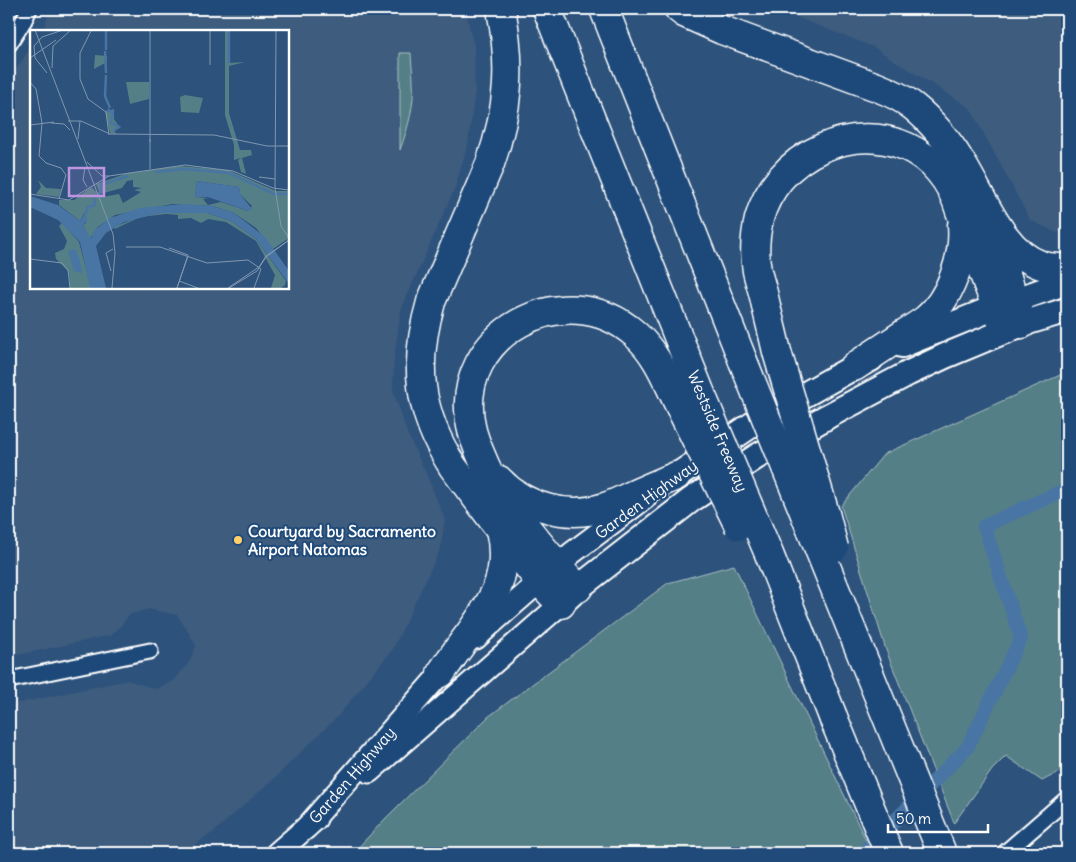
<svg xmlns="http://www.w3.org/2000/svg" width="1076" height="862" font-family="Delius,sans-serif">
<rect width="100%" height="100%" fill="#2d527c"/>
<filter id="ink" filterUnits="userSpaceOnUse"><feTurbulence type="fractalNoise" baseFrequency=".02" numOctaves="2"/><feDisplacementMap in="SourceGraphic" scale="10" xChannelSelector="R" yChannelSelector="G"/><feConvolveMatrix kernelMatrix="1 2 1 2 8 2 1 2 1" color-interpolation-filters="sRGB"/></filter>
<g filter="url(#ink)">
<g fill="#3e5b7e">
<polygon points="50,9 465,9 474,45 475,92 468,144 455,188 401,310 394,360 393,390 408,435 426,473 445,519 441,548 393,649 338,716 276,777 214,832 182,853 9,853 9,705 127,680 156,689 174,680 190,661 196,646 187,630 177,615 148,609 129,615 121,626 112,635 9,657 9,79 31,47 31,288 288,288 288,31 42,31 44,28"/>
<polygon points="775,9 1067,9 1067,231 1057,233 1030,220 970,108 873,47"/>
</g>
<g fill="#557f86" stroke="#aabfc2">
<path d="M400,53H411C411,62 413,71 413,81C415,105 408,128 400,150Z"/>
<polygon points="1067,372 1067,768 1042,781 1006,756 992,770 954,823 886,650 841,506 884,454"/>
<polygon points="734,565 872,853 353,853 386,818 488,717 668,583"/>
</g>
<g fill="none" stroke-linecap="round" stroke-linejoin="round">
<polyline stroke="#4875a4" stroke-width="14" points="863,853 967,748 1021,638 984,526 1067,489"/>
<defs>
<g id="street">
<polyline points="9,44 24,20 29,9"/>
<polyline points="9,680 150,651"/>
<polyline points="1005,853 1067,799"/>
</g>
<g id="secondary">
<polyline points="476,638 490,625 572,553 645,498"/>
<polyline points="369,772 561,604"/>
<polyline points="306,828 441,673 453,662"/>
<polyline points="277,853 316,819"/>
</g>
<g id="primary">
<polyline points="902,345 996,307 1067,282"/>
<polyline points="676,476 756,422 854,367 871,359"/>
<polyline points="564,601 578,588 691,500 756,457 828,416 909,373 945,356 1022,324 1067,310"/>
</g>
<g id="highway">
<path d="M501,9C512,66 509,109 490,164L431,302C413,364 418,412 453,467L539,581L561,604"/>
<polyline points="547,9 701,394"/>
<polyline points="604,9 743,361"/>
<path d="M679,9L684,13L722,30L877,87C890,92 903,98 914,107C930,120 948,141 959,159C981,192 1001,252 1041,265C1049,268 1058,268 1067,268"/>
<polyline points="992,228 1014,300 1022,324"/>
<path d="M777,352C773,334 768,315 764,297C762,288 759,280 757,271C754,254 755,236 759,219C763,204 771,190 780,179C792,165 806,155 822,148C881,122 942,149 960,211L1005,330"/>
<path d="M854,367C870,356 886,346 902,335C910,330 918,325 925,320C950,300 965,256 962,225"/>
<path d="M499,480C525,508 569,519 605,507C614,504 622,500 630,496C645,489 660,483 676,476"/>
<path d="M578,588C558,567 540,545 522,522C514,513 504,503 498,493C494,487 491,479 488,472C482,457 474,442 471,426C452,334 566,273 635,334C657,353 667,381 680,407"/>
<polyline points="865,663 942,853"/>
<path d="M441,673C450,660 460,646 470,633C495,598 510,574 500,529"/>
<polyline points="833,717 889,853"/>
</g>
</defs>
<use href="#street" stroke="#fff" stroke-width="19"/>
<use href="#secondary" stroke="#fff" stroke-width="25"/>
<use href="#primary" stroke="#fff" stroke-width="28"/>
<use href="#highway" stroke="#fff" stroke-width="31"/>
<use href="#street" stroke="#1f4a7a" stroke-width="15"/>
<use href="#secondary" stroke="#1f4a7a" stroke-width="21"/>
<use href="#primary" stroke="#1f4a7a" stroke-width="24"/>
<use href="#highway" stroke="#1f4a7a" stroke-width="28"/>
<defs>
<g id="highway-bridge">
<polyline points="777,352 826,517 834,548"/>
<polyline points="743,361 865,663"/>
<polyline points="701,394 769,554 833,717"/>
<polyline points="680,407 739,526"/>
</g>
</defs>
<use href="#highway-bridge" stroke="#fff" stroke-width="31" stroke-linecap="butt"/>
<use href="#highway-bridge" stroke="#1f4a7a" stroke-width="28"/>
</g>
</g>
<circle fill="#ffd166" stroke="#1f4a7a" stroke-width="2" cx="238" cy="540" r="5"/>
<g text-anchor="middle" stroke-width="4" stroke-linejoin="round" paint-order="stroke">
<g font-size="16" fill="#fff" stroke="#1f4a7a">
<text transform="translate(718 431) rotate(67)" y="6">Westside Freeway</text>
<text transform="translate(646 499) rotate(-36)" y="6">Garden Highway</text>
<text transform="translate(352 775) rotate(-49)" y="6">Garden Highway</text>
</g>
<g font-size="16" font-weight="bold" fill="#fff" stroke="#1f4a7a" text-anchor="start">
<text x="248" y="537">Courtyard by Sacramento<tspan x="248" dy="18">Airport Natomas</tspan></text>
</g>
</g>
<g transform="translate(30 30)">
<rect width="259" height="259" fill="#2d527c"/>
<path d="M195,0H198V33L215,32L199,36V83L210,120H221L222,125L212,128L216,144L211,142L208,130L211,128L204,130V115L195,85ZM65,25L77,26L76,43L75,33L64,39ZM96,52H119V69L100,74ZM155,65L173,68L169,83L151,82L150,67ZM84,79V89L90,98L84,100L86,104L80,103L75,81ZM150,136L198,140L246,161H259V208L243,219L226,198L204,183L183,176L142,174L85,185L68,197L60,209L53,195L56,193L55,182L50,191L29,175V170H44L61,157L72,167L89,164L93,173L111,162L104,160L112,158L103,157V150L97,151L92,158L70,164L66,154L98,143ZM167,151L209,157L210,164L222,176L218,181L191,172L178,175L173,169L179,168L165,167ZM8,150L16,158L31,159L29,167L6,164L11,157ZM130,183H177L201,191L226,209L256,251L255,255L251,258H241L245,245L226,211L196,192L178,189L171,193L161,188L148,189V185L136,184L110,187L85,199L84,197L106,188ZM32,193L49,212L61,258H40L39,242L26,229L25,223L34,219L37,211L29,196Z" fill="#557f86" fill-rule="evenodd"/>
<path d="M167,151L209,157L210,164L222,179L218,181L178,167H165ZM0,166L28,175L50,191L56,182L57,191L53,195L61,209L64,201L80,188L110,178L153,174L183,176L204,183L235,207L259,241V254L226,209L201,191L177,183H130L94,192L76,203L66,216L76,258H60L50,212L28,190L0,177ZM45,219L50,230L52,243L44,241L38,221Z" fill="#4875a4"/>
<path fill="none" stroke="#4875a4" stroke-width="2.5" d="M199,0V33M76,1V20M75,21L76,43M76,45L75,66L80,78M79,79L78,81L83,82L81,93L89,97L83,101M125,142L155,139L199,143L244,164H259M55,186L58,177L65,175L64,167L71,162V155L98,146"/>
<path fill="none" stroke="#8197b0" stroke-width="1" d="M5,0L83,204L85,223L82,258M120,0V112M246,0L245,158L251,196L259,208M61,1L50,23V49L58,69L76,82L79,105M0,28L26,10M180,35V0M22,38L23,16L41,0M17,43L5,28L4,16L12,7L33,0M0,52L6,59L12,93L9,126L16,133L31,138L36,145L29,169M38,91H51L80,104L184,105L237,116H259M21,93L34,94L40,100M0,95L24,92M48,109L50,91M120,109V139M57,132L72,146H79M55,137L53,150L57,157M229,147L245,149M0,164L39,170L79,146L155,135L203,141L243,158L259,160M96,217H130L177,233L218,230L231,239L224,258M139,218L158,225L147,258M0,229L32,233L38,240L40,258M229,237L236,226L259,210M81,241L76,223L83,219M149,251L168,258M147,258L158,226M198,258L229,237M199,258L227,241L236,227L259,210"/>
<path fill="#bd96df" fill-opacity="0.15" stroke="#bd96df" stroke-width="2.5" d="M39,138H74V166H39Z"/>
<rect width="259" height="259" fill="none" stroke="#fff" stroke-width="2.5"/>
</g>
<rect width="1076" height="862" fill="none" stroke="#1f4a7a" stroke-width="30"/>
<rect x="15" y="15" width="1046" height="832" fill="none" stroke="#fff" stroke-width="2" filter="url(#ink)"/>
<path d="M888 824v8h100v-8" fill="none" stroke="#ffffff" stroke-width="2.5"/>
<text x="896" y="824" font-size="15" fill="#ffffff" stroke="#1f4a7a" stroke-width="4" paint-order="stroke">50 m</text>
</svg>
